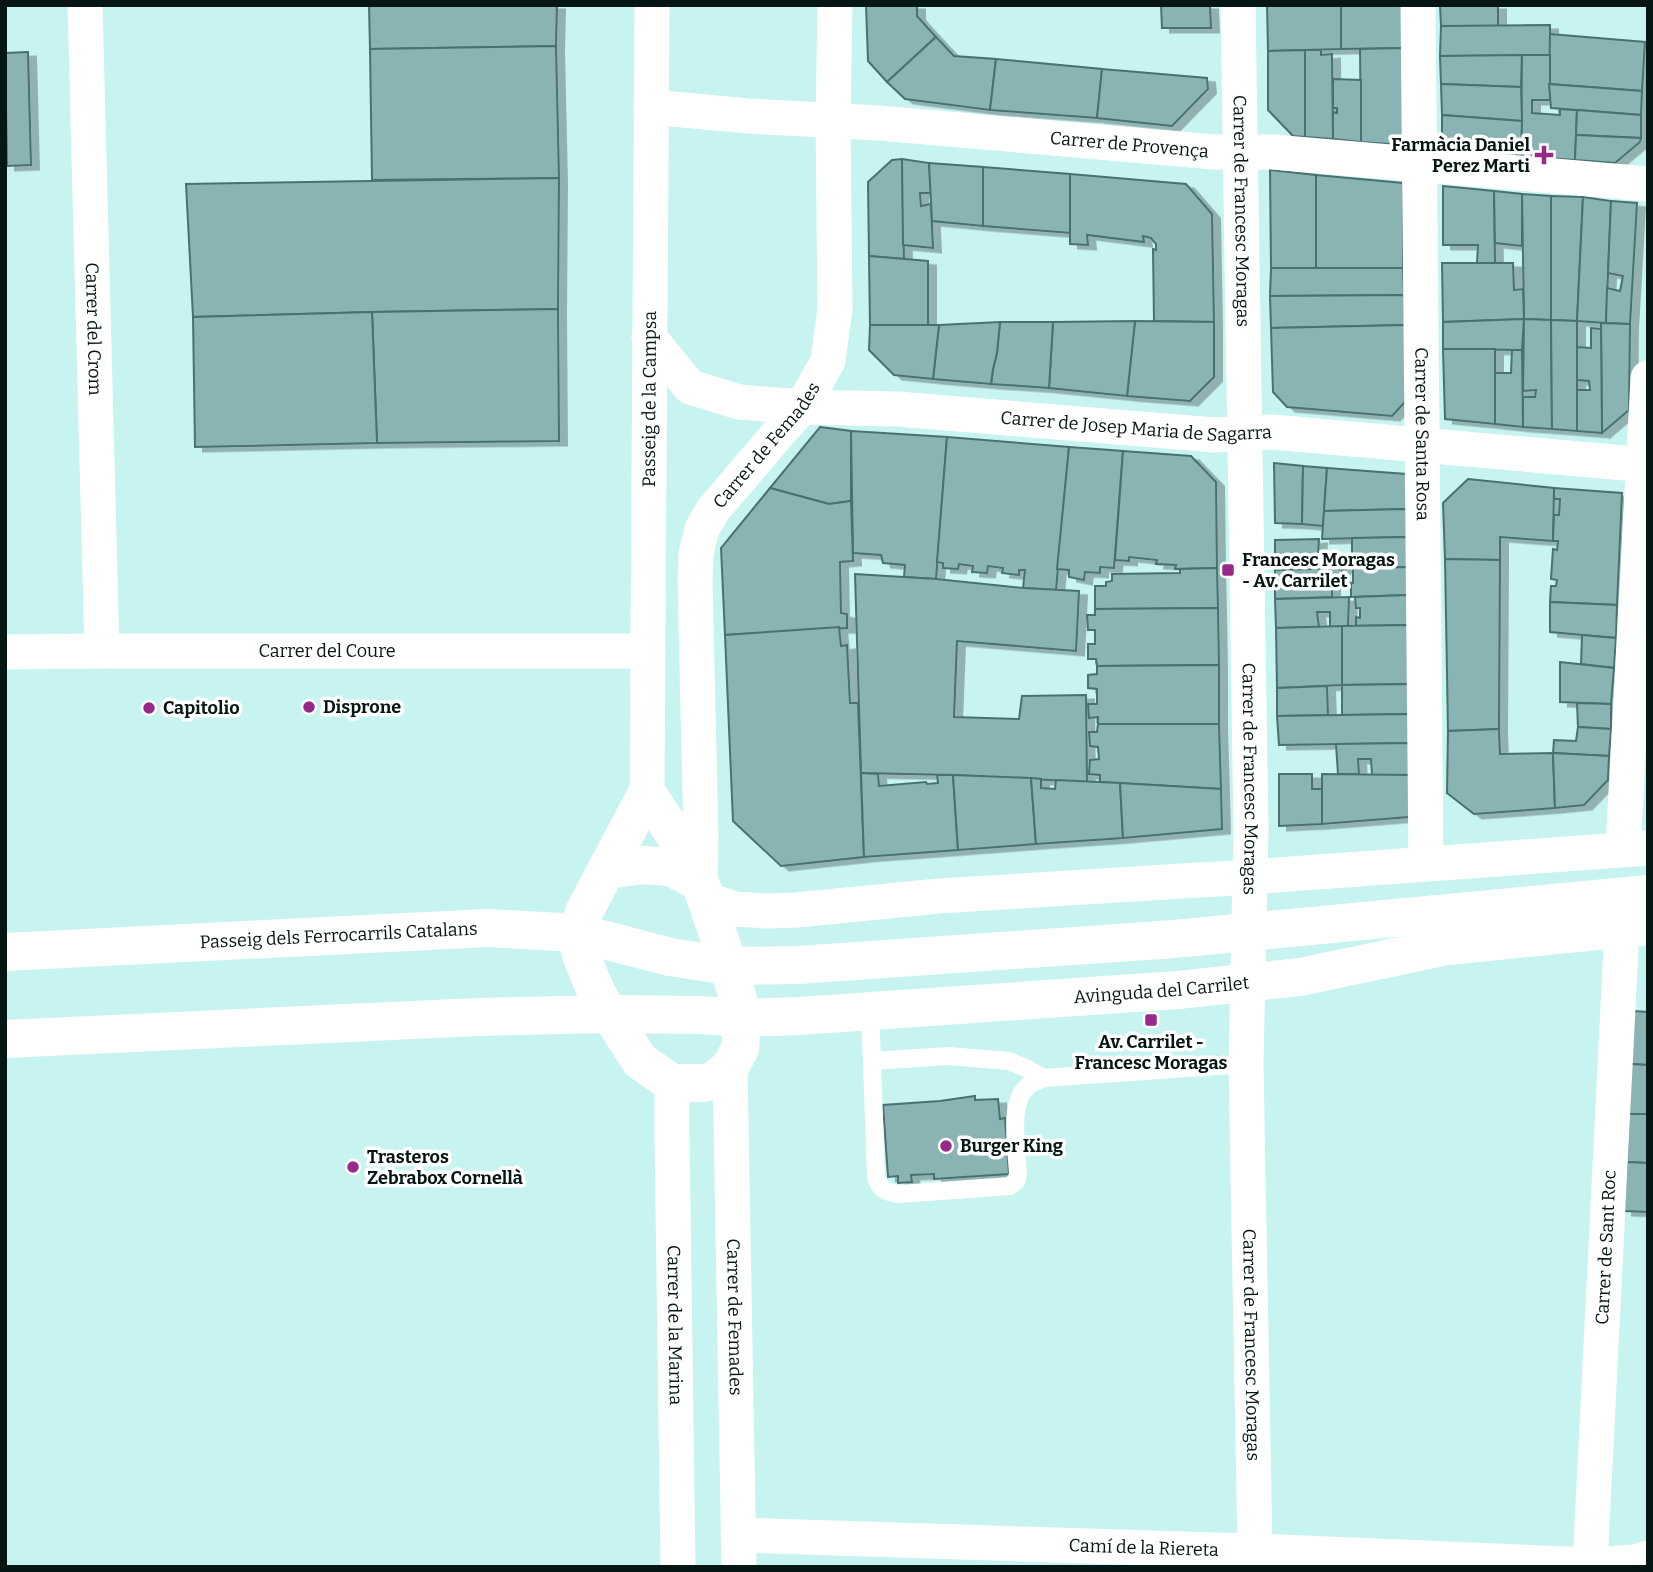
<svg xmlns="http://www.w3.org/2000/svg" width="1653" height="1572" font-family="Bitter,serif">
<defs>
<filter id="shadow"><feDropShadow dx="8" dy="4.5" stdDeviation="0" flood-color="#0004"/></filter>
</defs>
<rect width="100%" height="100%" fill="#c7f3f1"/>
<g fill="#8ab4b3" stroke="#497170" stroke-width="2" filter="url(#shadow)">
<polygon points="369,5 557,5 556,46 370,49"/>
<polygon points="866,5 917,5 917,16 936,37 887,82 868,61"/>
<polygon points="1161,5 1210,5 1211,28 1162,28"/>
<polygon points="1267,5 1341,5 1341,49 1268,51"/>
<polygon points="1341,5 1403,5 1403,48 1341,49"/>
<polygon points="1440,5 1498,5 1498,26 1441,26"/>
<polygon points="1550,25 1550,55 1440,56 1441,26"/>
<polygon points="1550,34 1645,42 1642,91 1549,84"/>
<polygon points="936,37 954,56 996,59 990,110 905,99 887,82"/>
<polygon points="556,46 559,178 372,180 370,49"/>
<polygon points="1403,48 1403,145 1361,142 1360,49"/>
<polygon points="1305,50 1321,50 1321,55 1332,54 1333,139 1305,137"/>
<polygon points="1305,50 1305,137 1293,136 1268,110 1268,51"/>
<polygon points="28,52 31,165 7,166 5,53"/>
<polygon points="1522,55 1521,87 1441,84 1440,56"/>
<polygon points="1522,55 1550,55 1550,100 1532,100 1532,113 1560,115 1560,109 1577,110 1575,160 1521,156"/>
<polygon points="996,59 1102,69 1097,118 990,110"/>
<polygon points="1102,69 1207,78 1208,89 1172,126 1097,118"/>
<polygon points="1333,79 1361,80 1361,142 1333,139 1333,112 1337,113 1337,108 1333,108"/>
<polygon points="1441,84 1521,87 1522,121 1442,115"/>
<polygon points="1549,84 1642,91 1641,115 1551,108"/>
<polygon points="1577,110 1641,115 1641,138 1576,135"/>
<polygon points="1442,115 1522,121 1521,156 1442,149"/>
<polygon points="1576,135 1641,138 1640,142 1615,163 1575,160"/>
<polygon points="902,159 904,259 869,256 868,182 892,160"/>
<polygon points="902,159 929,163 931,193 920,193 921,206 931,204 933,248 903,245"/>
<polygon points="929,163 983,167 983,226 932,221"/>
<polygon points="983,167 1070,174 1071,233 983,226"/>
<polygon points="1270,170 1316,175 1316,268 1271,268"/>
<polygon points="1070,174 1186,184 1212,214 1214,322 1154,321 1153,249 1156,250 1156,244 1151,238 1143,236 1144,242 1087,235 1088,245 1070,244"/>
<polygon points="1316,175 1403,183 1403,268 1316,268"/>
<polygon points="559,178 558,309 372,312 193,317 186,184"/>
<polygon points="1443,186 1494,191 1495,263 1477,263 1478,245 1443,245"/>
<polygon points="1494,191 1522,194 1522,246 1495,243"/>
<polygon points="1522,194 1551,196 1551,320 1524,319"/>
<polygon points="1551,196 1583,197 1577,321 1551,320"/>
<polygon points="1583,197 1611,201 1606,323 1577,321"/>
<polygon points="1611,201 1637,203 1630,324 1606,323 1607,288 1620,291 1623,276 1608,273"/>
<polygon points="869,256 928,261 928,325 870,325"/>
<polygon points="1442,263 1513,263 1514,290 1523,289 1524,319 1443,322"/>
<polygon points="1271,268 1403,268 1404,295 1270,296"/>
<polygon points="1404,295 1405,325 1271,328 1270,296"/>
<polygon points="558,309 559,441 377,443 372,312"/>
<polygon points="372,312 377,443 195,447 193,317"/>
<polygon points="1524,319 1522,350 1443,349 1443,322"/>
<polygon points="1524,319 1551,320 1552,429 1523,427 1523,397 1535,397 1536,390 1523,391"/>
<polygon points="1551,320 1577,321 1577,431 1552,429"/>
<polygon points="1135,321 1214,322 1214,377 1190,401 1127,396"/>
<polygon points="1135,321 1127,396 1049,388 1053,322"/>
<polygon points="1000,322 1053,322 1049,388 991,384 993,369 997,353"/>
<polygon points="1000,322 997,353 993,369 991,384 933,379 939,325"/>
<polygon points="1601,323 1630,324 1629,410 1602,433"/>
<polygon points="870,325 939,325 933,379 894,375 869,350"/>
<polygon points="1405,325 1405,402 1392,416 1287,407 1273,392 1271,328"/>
<polygon points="1591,328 1601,329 1602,433 1577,431 1577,390 1590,390 1589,381 1577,380 1577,347 1591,348"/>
<polygon points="1443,349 1495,349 1495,424 1445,419"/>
<polygon points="1512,350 1522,350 1523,427 1495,424 1495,373 1511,373"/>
<polygon points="820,427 851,431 851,501 829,504 770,488"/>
<polygon points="851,431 947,437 936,579 904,577 905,565 883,563 881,555 853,553"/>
<polygon points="947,437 1069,447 1056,590 1023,588 1025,570 1019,570 1019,575 1002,573 1003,568 988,566 987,573 972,572 973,566 959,564 958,569 943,568 943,563 937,562"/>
<polygon points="1069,447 1123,451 1114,568 1100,567 1100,573 1085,572 1084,580 1069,577 1069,570 1057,569"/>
<polygon points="1123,451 1191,456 1216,482 1217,568 1175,569 1176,565 1156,564 1157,560 1129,557 1129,561 1115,560"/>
<polygon points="1274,463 1303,466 1302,524 1275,523"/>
<polygon points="1303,466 1327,468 1323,526 1302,524"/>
<polygon points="1327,468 1406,474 1406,509 1324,511"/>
<polygon points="1468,479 1554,488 1553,541 1500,537 1500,560 1445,559 1443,503"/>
<polygon points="770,488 829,504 851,501 853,561 840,562 841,613 847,614 847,628 725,635 721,548"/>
<polygon points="1554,488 1622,493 1617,605 1550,602 1551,586 1556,586 1557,580 1551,579 1553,549 1557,550 1558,541 1553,541 1554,515 1559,515 1560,499 1554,499"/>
<polygon points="1406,509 1407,537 1322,539 1324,511"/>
<polygon points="1407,537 1407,567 1275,570 1275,540 1319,539 1318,554 1352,554 1352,538"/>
<polygon points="1445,559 1500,560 1499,729 1448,731"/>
<polygon points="1407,567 1407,595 1351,597 1351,583 1353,583 1353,568"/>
<polygon points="1217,568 1218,608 1095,609 1095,586 1106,586 1106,582 1112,581 1112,574 1180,573 1180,569"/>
<polygon points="1342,568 1341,584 1332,583 1332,597 1275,599 1275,570"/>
<polygon points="855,574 936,579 1023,588 1079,591 1076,651 957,641 954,717 1019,719 1022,696 1086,695 1087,782 953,775 861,773"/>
<polygon points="1407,595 1408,625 1356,626 1356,617 1360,618 1360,608 1356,608 1355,597"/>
<polygon points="1349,597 1348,627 1330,627 1330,612 1317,612 1319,627 1276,628 1275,599"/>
<polygon points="1550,602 1617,605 1616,638 1550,632"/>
<polygon points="1218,608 1219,665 1097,666 1096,659 1088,659 1088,644 1095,644 1095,630 1088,630 1087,615 1095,615 1095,609"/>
<polygon points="1408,625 1409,684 1342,685 1342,626"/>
<polygon points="1342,626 1342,685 1277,688 1276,628"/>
<polygon points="839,627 841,646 847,645 850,703 858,703 864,857 781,866 733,821 725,635"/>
<polygon points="1582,635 1616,638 1614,668 1581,664"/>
<polygon points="1560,662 1614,668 1611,704 1560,702"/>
<polygon points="1219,665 1219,724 1098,724 1098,717 1089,718 1088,704 1097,704 1097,689 1088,688 1088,675 1097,674 1097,666"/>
<polygon points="1409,684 1409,714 1342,715 1342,685"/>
<polygon points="1327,686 1328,715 1277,716 1277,688"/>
<polygon points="1577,703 1611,704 1611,729 1578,727"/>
<polygon points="1409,714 1409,743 1279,745 1277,716"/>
<polygon points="1098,724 1219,724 1221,789 1100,782 1100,775 1089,774 1090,760 1099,759 1098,747 1090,746 1089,732 1097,732"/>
<polygon points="1578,727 1611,729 1609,756 1553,753 1554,740 1576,741"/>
<polygon points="1499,729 1500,754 1553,753 1555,808 1474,814 1447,793 1448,731"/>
<polygon points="1409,743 1409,775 1372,775 1371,759 1358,759 1359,774 1338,774 1336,744"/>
<polygon points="1553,753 1609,756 1608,780 1584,805 1555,808"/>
<polygon points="861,773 878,774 879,786 926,782 927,784 938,783 937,775 953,775 958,850 864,857"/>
<polygon points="1279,774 1312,774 1312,789 1322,789 1322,824 1279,826"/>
<polygon points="1322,774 1409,775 1409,817 1322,824"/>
<polygon points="953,775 1031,778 1036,844 958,850"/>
<polygon points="1031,778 1041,779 1041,788 1055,789 1056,780 1120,783 1123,838 1036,844"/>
<polygon points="1120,783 1221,789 1222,829 1123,838"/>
<polygon points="1633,1011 1648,1012 1648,1065 1631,1064"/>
<polygon points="1631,1064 1648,1065 1648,1114 1629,1114"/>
<polygon points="975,1096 975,1100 998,1099 1000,1119 1005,1118 1009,1174 934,1179 934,1174 911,1175 912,1182 898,1183 898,1176 888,1177 883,1105 940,1101"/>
<polygon points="1629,1114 1648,1114 1648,1163 1627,1162"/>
<polygon points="1627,1162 1648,1163 1648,1212 1624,1211"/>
</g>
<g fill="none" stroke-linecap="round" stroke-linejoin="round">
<g stroke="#fff" stroke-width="18">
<polyline points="870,1011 872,1061 948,1056 1009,1061 1026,1068 1043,1078 1246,1064"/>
<path d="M872,1061L876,1177C879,1189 886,1192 899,1194L1010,1186L1016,1181L1018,1174C1017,1151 1008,1101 1028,1086C1031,1083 1038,1081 1043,1078"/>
</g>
<g stroke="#fff" stroke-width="35">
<path id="s1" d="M85,5L102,651"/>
<path id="s2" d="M1238,5L1251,829L1246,1064L1255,1551"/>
<path id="s3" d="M1418,5L1426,864"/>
<path id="s4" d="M651,107L748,116L879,123L1214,152H1273L1648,184"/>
<path id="s5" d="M649,337L690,387L739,402L802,407L897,409L1215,435L1272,432L1648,465"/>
<path id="s6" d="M5,652L102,651H647"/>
<path id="s7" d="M647,793L652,5"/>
<polyline points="1623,849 1648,378"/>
<path id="s8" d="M700,882L701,838L695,579L696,554L702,529L713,510L783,428L802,407L828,361L835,309L833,121L835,5"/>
<polyline points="706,899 734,909 767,911 797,910 939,896 1249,877 1648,848"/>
<path id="s9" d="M730,1067L739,1567"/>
<path id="s10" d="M672,1083V1134L678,1567"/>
<path id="s11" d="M738,1535L1281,1552L1590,1565L1634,1562L1648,1558"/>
<path id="s12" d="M1590,1565L1622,928"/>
</g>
<g stroke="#fff" stroke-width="38">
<polygon points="647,793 676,837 700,882 729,966 743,1018 740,1049 730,1067 715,1080 704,1083 672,1083 640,1061 599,997 591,980 580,952 578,933 584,912"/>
<polyline points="606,870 643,865 670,867 700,882"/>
<path id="s13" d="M5,952L488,928L578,933L670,957L729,966L798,965L1174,939L1648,894"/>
<path id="s14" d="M5,1039L477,1017L609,1014L698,1015L743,1018L799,1016L1178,990L1300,977L1448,946L1648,926"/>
</g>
</g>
<g fill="#992988" stroke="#fff" stroke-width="2.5">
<path d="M1540.5 144.5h7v7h7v7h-7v7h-7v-7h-7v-7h7z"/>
<rect x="1221" y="563" width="14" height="14" rx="3.5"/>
<circle cx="309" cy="707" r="7"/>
<circle cx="149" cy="708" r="7"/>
<rect x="1144" y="1013" width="14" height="14" rx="3.5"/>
<circle cx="946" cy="1146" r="7"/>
<circle cx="353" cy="1167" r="7"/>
</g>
<g text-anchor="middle" stroke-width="7" stroke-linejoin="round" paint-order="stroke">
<g font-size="18" fill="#061615" stroke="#fff">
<text dy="6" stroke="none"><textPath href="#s4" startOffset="480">Carrer de Provença</textPath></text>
<text dy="6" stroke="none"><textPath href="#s2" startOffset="206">Carrer de Francesc Moragas</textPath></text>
<text dy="6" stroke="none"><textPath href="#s1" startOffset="324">Carrer del Crom</textPath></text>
<text dy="6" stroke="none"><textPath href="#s7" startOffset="394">Passeig de la Campsa</textPath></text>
<text dy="6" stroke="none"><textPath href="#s5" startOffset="514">Carrer de Josep Maria de Sagarra</textPath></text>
<text dy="6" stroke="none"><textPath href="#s3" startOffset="429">Carrer de Santa Rosa</textPath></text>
<text dy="6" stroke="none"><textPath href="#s8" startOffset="460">Carrer de Femades</textPath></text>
<text dy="6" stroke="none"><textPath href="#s6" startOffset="322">Carrer del Coure</textPath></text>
<text dy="6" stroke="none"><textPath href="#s2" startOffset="774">Carrer de Francesc Moragas</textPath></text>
<text dy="6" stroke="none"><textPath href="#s13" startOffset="334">Passeig dels Ferrocarrils Catalans</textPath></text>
<text dy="6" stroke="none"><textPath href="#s14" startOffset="1158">Avinguda del Carrilet</textPath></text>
<text dy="6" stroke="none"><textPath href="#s12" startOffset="318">Carrer de Sant Roc</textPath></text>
<text dy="6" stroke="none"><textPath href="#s9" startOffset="250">Carrer de Femades</textPath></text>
<text dy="6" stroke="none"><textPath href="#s10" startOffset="242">Carrer de la Marina</textPath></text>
<text dy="6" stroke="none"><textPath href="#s2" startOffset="1340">Carrer de Francesc Moragas</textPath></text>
<text dy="6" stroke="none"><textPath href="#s11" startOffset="406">Camí de la Riereta</textPath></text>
</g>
<g font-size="18" font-weight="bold" fill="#061615" stroke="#fff" text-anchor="start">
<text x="1530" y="151" text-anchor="end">Farmàcia Daniel<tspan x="1530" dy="21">Perez Marti</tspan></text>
<text x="1242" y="566">Francesc Moragas<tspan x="1242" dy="21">- Av. Carrilet</tspan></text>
<text x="323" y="713">Disprone</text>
<text x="163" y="714">Capitolio</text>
<text x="1151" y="1048" text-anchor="middle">Av. Carrilet -<tspan x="1151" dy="21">Francesc Moragas</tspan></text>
<text x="960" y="1152">Burger King</text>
<text x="367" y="1163">Trasteros<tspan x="367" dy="21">Zebrabox Cornellà</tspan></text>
</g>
</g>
<rect width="1653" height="1572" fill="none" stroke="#061615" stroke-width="14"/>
</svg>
